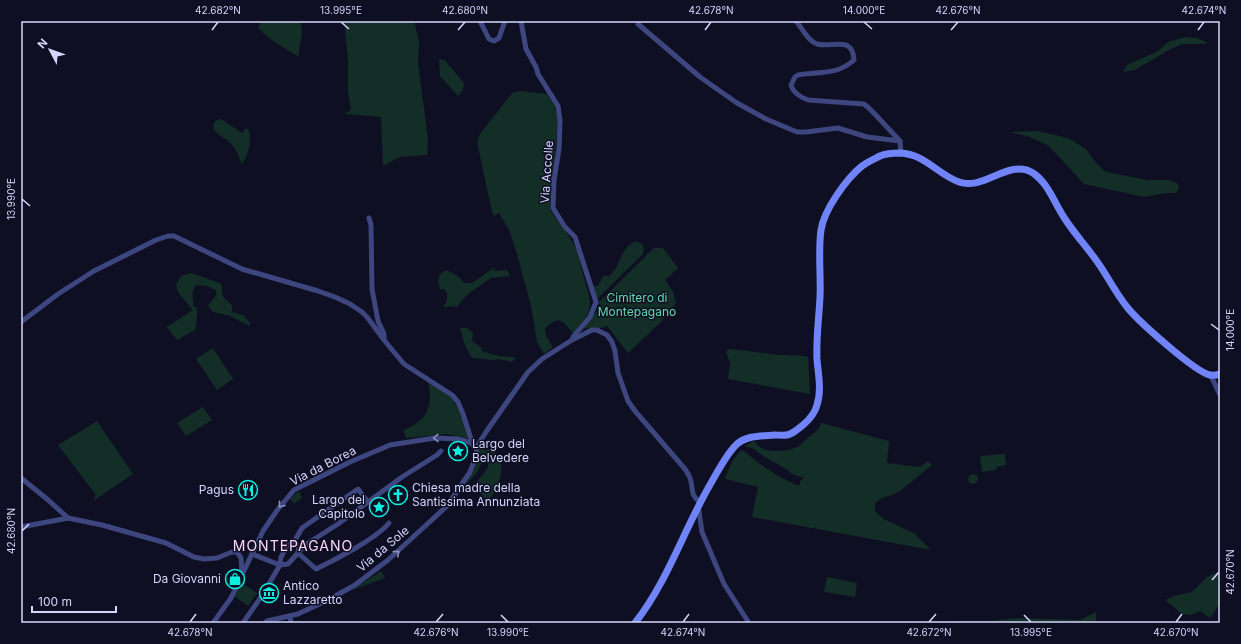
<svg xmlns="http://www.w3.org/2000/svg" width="1241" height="644" font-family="Inter,sans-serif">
<rect width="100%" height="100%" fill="#0f0f23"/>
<g fill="#132d27">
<path d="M262,21H300C305,37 298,43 299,57L273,41L258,28Z"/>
<polygon points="344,21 414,21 419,40 418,63 428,139 427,155 400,157 383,166 381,117 344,114 351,110 348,93 348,61"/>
<polygon points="1185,37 1197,38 1208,43 1205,44 1182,44 1169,50 1135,70 1123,72 1127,65 1158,51 1168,42"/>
<polygon points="439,59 444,60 447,63 464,83 463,90 458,96 440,76"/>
<path d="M521,91L547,94L554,104L558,122L550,209C557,221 567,232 574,245C579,252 580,263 582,271C590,301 598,309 573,333C563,320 559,315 545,328L546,336L553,347L544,354L537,342L531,306L517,254L509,230L499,213L494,216L492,212L477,142L480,134L512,93Z"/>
<path d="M221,119L242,133L246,128L249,130C252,143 248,154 242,165C239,156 236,148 229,142C222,135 216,136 213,126L215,121Z"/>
<polygon points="1038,131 1068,138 1086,149 1097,164 1106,172 1148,180 1169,180 1178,184 1179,188 1176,193 1165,193 1144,197 1084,184 1049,146 1030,137 1010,132"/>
<path d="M636,241C643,244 646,248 642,255L598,298L596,299L592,286H598L603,276H609C619,268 618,259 626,249C628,245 633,243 636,241Z"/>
<path d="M654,248H663L678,268L665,280L673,292L676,303L661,322L628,353L607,326C599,330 590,327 581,329L602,306L598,303Z"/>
<polygon points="495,267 494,270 497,271 507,270 510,276 491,278 467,295 457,307 448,306 445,308 444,306 447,301 447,293 444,289 440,289 438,280 441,273 447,270 459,277 464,283 472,283"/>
<path d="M191,273L220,283L222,287V294L225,299L232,305V312L243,315L250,323V326L230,316L213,312L208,306L216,295V290L206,286L196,285C190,294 194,297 193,306L197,308V315L195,330L177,340L167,327L193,310L178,292L176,285L181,276Z"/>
<polygon points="460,328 467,328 473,333 472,341 481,347 482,351 498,356 514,357 515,359 512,362 499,359 493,360 472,358 465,345"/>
<polygon points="213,348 233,379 217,390 196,359"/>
<path d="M728,349C742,350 756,352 770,354C783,356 796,354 808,357L810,394L728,379L730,363L726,351Z"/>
<path d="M428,382C457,396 459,410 470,439L446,434L406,438L403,431C408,428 417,424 422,419C431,409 431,395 428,382Z"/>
<polygon points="203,407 212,420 186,436 177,423"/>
<polygon points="97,421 133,474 93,501 96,495 58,445"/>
<path d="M821,422L825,424L889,441L887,463L919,467L928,461L932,465L900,491C890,497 883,495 875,504V511L882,518L915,534L931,550L752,517L758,487L725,479C729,469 733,455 743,450C759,464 778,478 799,486L801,480L804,478L792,474L788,470L763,456L754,449L744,446L755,441C760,454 784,452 795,448C801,446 805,440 810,436C815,432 821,429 821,422Z"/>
<path d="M482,442C512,459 502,479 488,503L477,489L476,484C479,475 495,468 485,458L483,459C479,470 475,478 465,484L473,470L479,449Z"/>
<polygon points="1005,454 1006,465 997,467 996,470 982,472 980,456"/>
<circle cx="973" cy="479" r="5"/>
<polygon points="299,491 302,498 294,504 290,499"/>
<polygon points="381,571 385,578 352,590"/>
<polygon points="1219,571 1220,604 1210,618 1200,611 1191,615 1182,614 1165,600 1176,595 1189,593 1194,590 1207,577"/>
<polygon points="827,577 857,583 855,597 824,592"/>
<polygon points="240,582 257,593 248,606 234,596"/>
<polygon points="1096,612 1096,623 958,623 959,621 992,621 1017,618 1080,620"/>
</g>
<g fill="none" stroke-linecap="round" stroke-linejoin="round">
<g stroke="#3d467f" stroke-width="5">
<polyline points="480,21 489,39 494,41 499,38 505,21"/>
<polyline points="521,21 526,49 536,67 538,74 558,106 560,121 559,149 554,180 553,208 565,227 575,237 596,302 590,317 573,337"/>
<path d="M796,21C802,28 808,41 817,44C832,48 853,35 854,60C836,76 820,71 798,75L795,77L791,85C793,93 800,97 808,100L864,104L871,110L900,141L901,153"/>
<polyline points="638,24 700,77 737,103 766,119 797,132 806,132 838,128 867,137 900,141"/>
<polyline points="369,218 371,225 372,289 378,321 384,334 384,340 404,364 452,395 458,402 463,414 473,445"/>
<polyline points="21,322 58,294 94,271 156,240 168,236 174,236 242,269 318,291 335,297 350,304 362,312 367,317 384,340"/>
<polyline points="1211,376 1220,395"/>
<path d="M476,448L486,432L528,372L542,359L572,340L592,330H597L607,335L612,342L615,351L618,373L628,401L635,411L685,469C687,472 689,475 690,478C694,489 689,494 700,502"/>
<polyline points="21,478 47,499 68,518"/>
<polyline points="697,508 699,511 702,532 724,584 749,623"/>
<polyline points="21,527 68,518 102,525 166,543 194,557 204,559 217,558 232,552 237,552 241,558 242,573"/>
<polyline points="294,542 302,528 358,489 368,502"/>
<path d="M298,553L316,569C335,560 377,538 389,523"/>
<polyline points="252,554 280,565 288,564 305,545 338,524 402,477 437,455 441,451"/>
<polyline points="290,616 291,623"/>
<polyline points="213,623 231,598 263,531 278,509 294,490 350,462 390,445 435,438 458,439 471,443 476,448"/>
<polyline points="243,623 263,594 280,565 281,557 286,548 289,544 294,542 299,547 298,552"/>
<polyline points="265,623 267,621 298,614 326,601 355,585 388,560 447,506 470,472 477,453 476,448"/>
</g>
<path stroke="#7084f7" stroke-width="7" d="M635,623C668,581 684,529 711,483C718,471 726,455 736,445C746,435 762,436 775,435C780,435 786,436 790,434C795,432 799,428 803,425C809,420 815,413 817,405C822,390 818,373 817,359C816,338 819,318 820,297C821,276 818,250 821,230C824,210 846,179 862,166C867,162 874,159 880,156C887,153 893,153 900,153C925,154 937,174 959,182C984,191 1009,158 1033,173C1049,184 1054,203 1065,219C1074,233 1086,246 1096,260C1107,275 1115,292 1127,307C1138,321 1195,372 1210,375C1214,376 1217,375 1220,374"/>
</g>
<defs><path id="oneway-chevron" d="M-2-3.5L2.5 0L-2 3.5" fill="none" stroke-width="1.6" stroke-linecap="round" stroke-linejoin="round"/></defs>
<g stroke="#888ebe">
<use href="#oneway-chevron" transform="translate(436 438) rotate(179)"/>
<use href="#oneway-chevron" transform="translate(281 505) rotate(128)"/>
<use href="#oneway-chevron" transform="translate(397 553) rotate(-41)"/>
</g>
<path fill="none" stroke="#d4d6fd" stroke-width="1.5" d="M341,22L349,29M864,22L872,29M212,30L218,22M458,30L465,22M705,30L711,22M951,30L958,22M1198,30L1204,22M22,199L30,206M1211,324L1219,330M22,531L29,524M1212,580L1219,572M501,615L508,622M1024,615L1031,622M190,622L196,614M436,622L443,614M683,622L689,614M929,622L936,614M1176,622L1182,614"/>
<defs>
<symbol id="sight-ring" viewBox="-11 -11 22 22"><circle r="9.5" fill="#0f0f23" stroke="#0defdf" stroke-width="1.5"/><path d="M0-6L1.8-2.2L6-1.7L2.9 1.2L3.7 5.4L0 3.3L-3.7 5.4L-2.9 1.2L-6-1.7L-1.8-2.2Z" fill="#0defdf"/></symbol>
<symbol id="restaurant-ring" viewBox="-11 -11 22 22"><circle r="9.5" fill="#0f0f23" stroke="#0defdf" stroke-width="1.5"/><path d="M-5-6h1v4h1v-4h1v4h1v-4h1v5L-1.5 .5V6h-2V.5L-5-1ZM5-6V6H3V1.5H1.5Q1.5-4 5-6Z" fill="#0defdf"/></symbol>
<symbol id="church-ring" viewBox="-11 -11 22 22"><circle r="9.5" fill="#0f0f23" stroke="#0defdf" stroke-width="1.5"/><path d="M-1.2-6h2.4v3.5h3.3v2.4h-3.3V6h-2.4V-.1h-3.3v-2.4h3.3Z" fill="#0defdf"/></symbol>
<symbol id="shop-ring" viewBox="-11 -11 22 22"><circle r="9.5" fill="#0f0f23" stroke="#0defdf" stroke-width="1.5"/><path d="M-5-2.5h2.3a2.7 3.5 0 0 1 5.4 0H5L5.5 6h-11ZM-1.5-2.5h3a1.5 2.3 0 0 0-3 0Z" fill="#0defdf"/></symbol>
<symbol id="museum-ring" viewBox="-11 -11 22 22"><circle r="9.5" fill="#0f0f23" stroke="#0defdf" stroke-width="1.5"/><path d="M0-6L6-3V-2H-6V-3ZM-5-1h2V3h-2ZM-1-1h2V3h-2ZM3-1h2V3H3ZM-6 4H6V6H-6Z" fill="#0defdf"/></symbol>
</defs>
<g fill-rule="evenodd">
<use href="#sight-ring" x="447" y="440" width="22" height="22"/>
<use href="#restaurant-ring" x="237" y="479" width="22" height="22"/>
<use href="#church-ring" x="387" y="484" width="22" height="22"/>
<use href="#sight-ring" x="368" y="496" width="22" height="22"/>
<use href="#shop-ring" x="224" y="568" width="22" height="22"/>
<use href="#museum-ring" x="258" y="582" width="22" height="22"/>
</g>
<g text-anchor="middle" stroke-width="3" stroke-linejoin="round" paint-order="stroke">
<g font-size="12" fill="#d4d6fd" stroke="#0f0f23">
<text transform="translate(547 172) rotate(-86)" y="4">Via Accolle</text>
<text transform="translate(323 466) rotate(-27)" y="4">Via da Borea</text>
<text transform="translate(383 549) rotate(-40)" y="4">Via da Sole</text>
</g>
<g font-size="12" fill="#64d9a7" stroke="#0f0f23">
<text x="637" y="302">Cimitero di<tspan x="637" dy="14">Montepagano</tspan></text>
</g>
<g font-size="12" fill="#d4d6fd" stroke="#0f0f23" text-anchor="start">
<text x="472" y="448">Largo del<tspan x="472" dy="14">Belvedere</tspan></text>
<text x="412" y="492">Chiesa madre della<tspan x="412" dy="14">Santissima Annunziata</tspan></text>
<text x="234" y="494" text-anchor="end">Pagus</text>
<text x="365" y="504" text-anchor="end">Largo del<tspan x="365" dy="14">Capitolo</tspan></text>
<text x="221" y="583" text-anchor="end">Da Giovanni</text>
<text x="283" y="590">Antico<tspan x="283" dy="14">Lazzaretto</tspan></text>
</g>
<g font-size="14" letter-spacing="1" fill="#fdd6f5" stroke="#0f0f23">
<text x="293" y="551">MONTEPAGANO</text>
</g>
</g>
<rect width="1241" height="644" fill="none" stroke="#0f0f23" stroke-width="44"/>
<g transform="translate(50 50) rotate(311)" stroke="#0f0f23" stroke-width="3" paint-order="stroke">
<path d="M0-3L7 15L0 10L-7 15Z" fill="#d4d6fd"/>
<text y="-6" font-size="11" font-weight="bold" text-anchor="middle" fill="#d4d6fd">N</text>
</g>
<path d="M32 606v6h84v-6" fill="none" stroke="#d4d6fd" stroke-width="2"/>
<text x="38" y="606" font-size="12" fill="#d4d6fd" stroke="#0f0f23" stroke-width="3" paint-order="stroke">100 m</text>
<rect x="22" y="22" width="1197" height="600" fill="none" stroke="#d4d6fd" stroke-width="1.5"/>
<g font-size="10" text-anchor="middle" fill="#d4d6fd">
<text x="218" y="14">42.682°N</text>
<text x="341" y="14">13.995°E</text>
<text x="465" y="14">42.680°N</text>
<text x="711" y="14">42.678°N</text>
<text x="864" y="14">14.000°E</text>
<text x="958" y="14">42.676°N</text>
<text x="1204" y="14">42.674°N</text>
<text transform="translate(11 199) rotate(-90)" y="4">13.990°E</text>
<text transform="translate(1230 330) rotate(-90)" y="4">14.000°E</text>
<text transform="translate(11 531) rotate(-90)" y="4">42.680°N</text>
<text transform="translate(1230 572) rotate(-90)" y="4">42.670°N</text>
<text x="190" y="636">42.678°N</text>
<text x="436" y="636">42.676°N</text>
<text x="508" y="636">13.990°E</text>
<text x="683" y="636">42.674°N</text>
<text x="929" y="636">42.672°N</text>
<text x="1031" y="636">13.995°E</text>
<text x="1176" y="636">42.670°N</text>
</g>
</svg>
